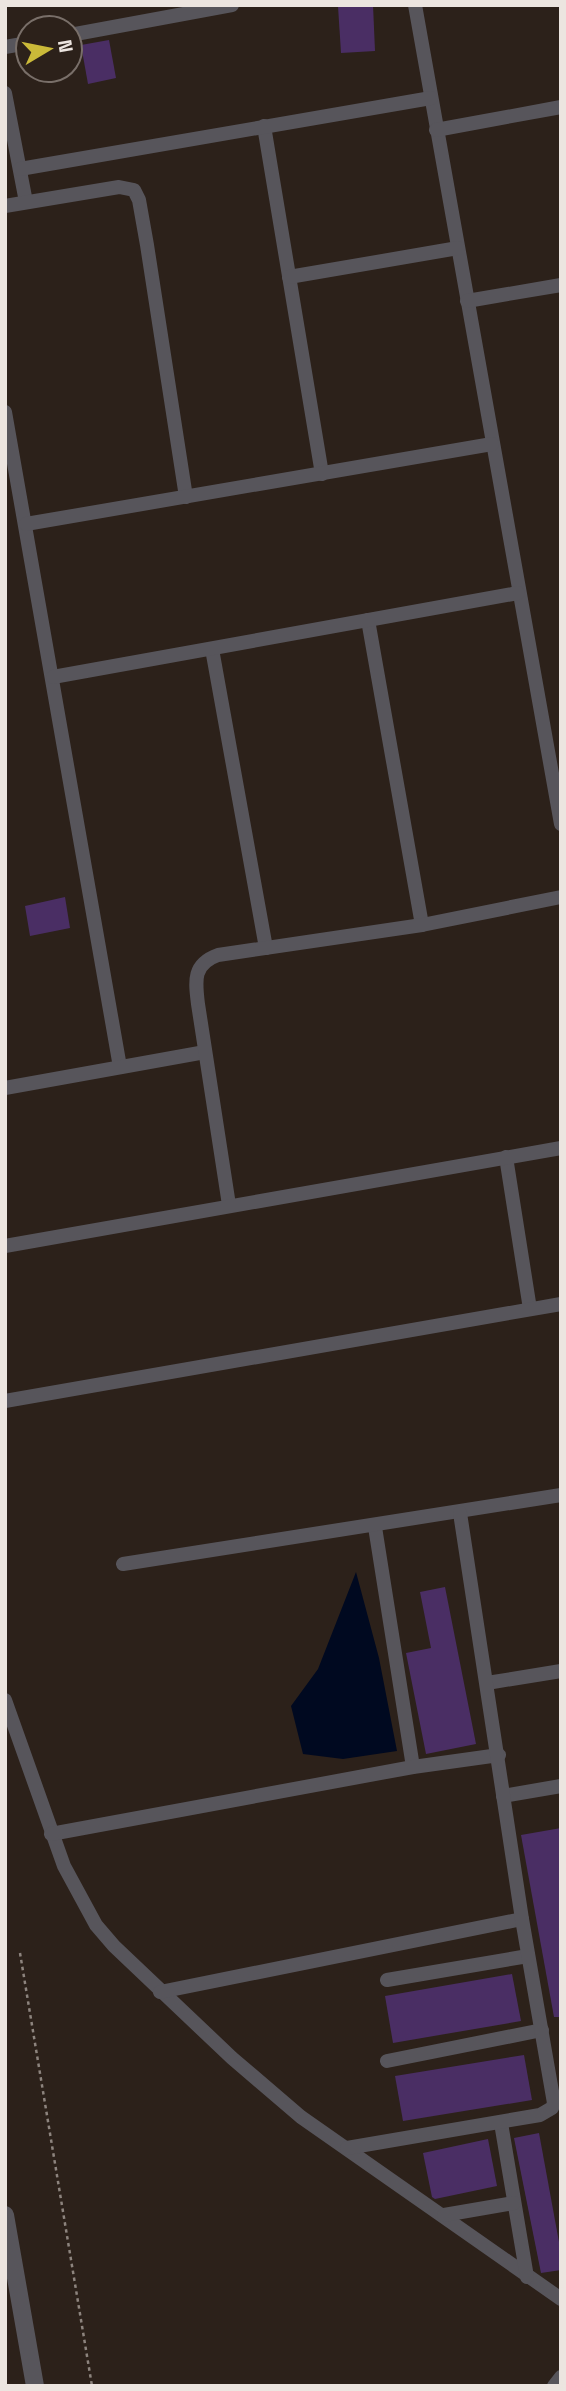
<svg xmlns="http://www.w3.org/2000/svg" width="566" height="2391" font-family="'Space Grotesk',sans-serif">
<rect width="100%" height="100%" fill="#2c211a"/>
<polygon fill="#000920" points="356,1572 379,1658 397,1751 343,1759 303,1754 291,1706 318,1669"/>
<g fill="#4a2e64">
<polygon points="373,5 375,51 341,53 338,6"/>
<polygon points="109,40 116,78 88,84 81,45"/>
<polygon points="65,897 70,928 30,936 25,906"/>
<polygon points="445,1587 476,1744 426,1754 406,1653 431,1648 420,1592"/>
<polygon points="561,1828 561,2017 554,2017 521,1835"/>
<polygon points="512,1974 521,2021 393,2043 385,1996"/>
<polygon points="524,2055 532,2100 403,2121 395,2076"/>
<polygon points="539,2133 561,2253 561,2270 541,2273 514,2138"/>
<polygon points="488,2139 497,2186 435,2199 432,2197 423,2153"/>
</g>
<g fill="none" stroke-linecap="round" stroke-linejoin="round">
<polyline stroke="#8d847e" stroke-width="2.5" stroke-dasharray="3.5 3.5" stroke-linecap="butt" points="20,1953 92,2386"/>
<g stroke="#57555b" stroke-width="14">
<polyline points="415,5 561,824"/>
<polyline points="70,35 232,5"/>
<polyline points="5,47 28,43"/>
<polyline points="5,93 26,202"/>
<polyline points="264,126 322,474"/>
<polyline points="436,130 561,107"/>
<polyline points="20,169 431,98"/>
<polyline points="5,206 119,187 134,190 139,200 147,245 186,497"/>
<polyline points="289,277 458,248"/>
<polyline points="467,301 561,285"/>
<polyline points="5,412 120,1067"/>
<polyline points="26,524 492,444"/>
<polyline points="368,620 422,925"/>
<polyline points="212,649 266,948"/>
<polyline points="53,677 518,593"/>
<polyline points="5,1088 205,1052"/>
<polyline points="506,1157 530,1309"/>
<path d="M229,1205L198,1004C195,980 193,964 218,955L422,925L561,897"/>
<polyline points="5,1246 561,1148"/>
<polyline points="5,1401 561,1304"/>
<polyline points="375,1527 413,1767"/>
<polyline points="123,1564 561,1495"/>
<polyline points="487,1683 561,1671"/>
<polyline points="5,1700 64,1866 96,1925 114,1946 232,2058 301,2117 561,2299"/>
<polyline points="503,1796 561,1786"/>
<polyline points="51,1834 413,1767 499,1755"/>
<polyline points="387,1980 528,1956"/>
<polyline points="160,1992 522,1919"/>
<polyline points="387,2061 542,2030"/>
<polyline points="501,2123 527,2277"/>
<polyline points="347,2148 540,2115 552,2108 554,2103 522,1919 460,1513"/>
<polyline points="444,2215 514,2203"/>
<polyline points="554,2386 561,2377"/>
</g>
<polyline stroke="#57555b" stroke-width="18" points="5,2215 35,2386"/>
</g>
<rect width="566" height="2391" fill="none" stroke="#ece5e0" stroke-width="14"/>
<g transform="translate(49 49) rotate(80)"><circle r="33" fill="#2c211a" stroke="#796f69" stroke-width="2"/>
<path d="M0-5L12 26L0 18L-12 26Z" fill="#cbba39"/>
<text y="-10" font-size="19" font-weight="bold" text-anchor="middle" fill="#ece5e0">N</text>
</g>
</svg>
